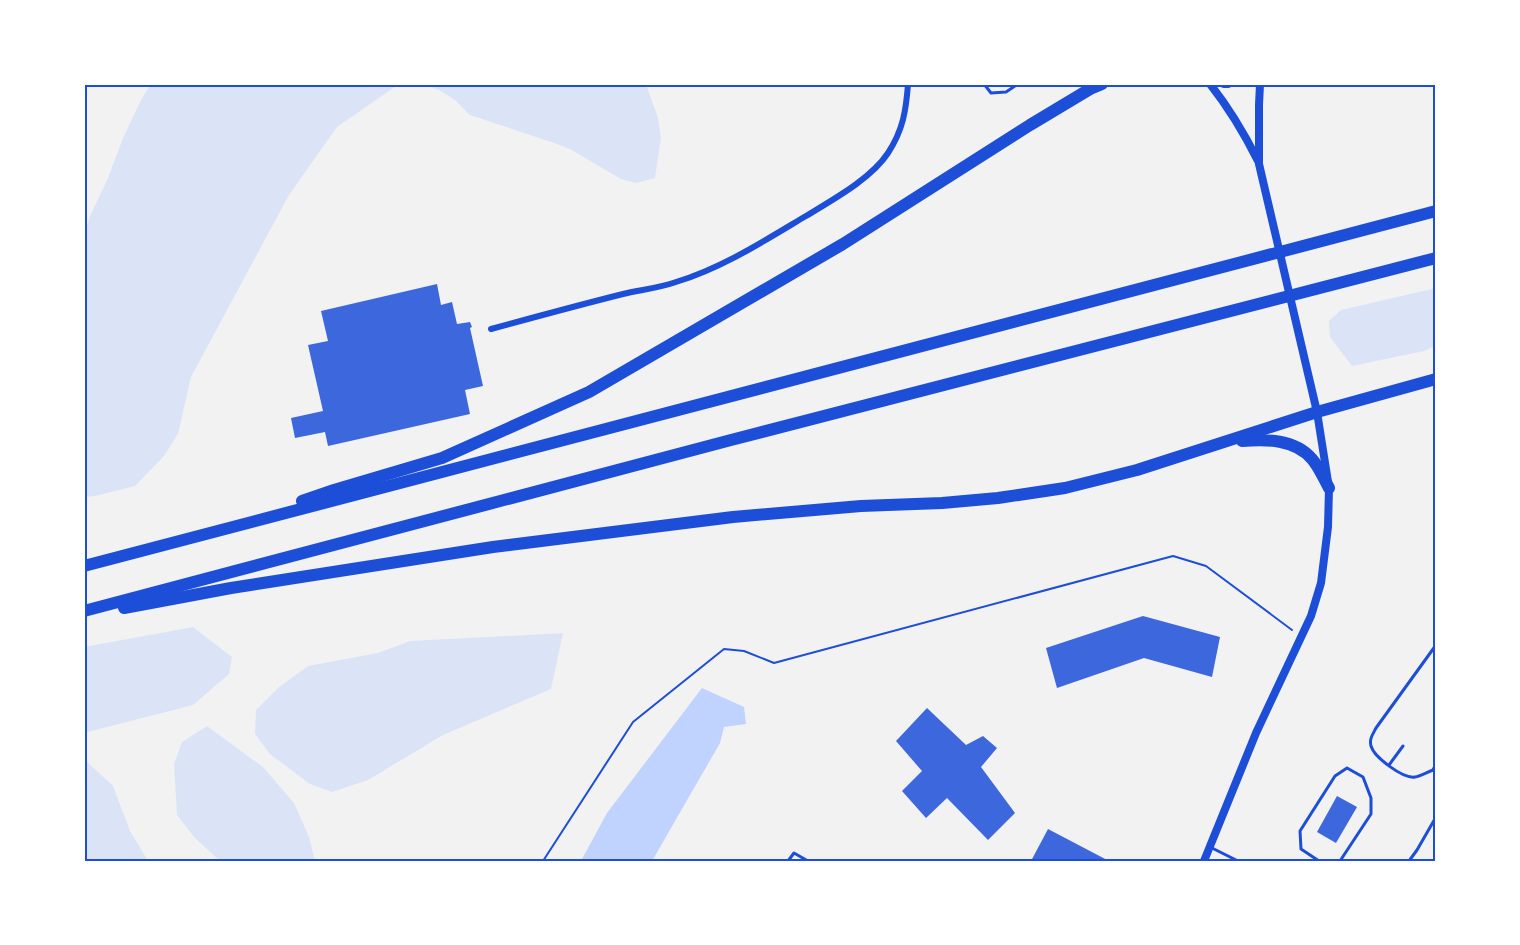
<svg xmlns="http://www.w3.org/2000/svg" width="1520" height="945" font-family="Karla,sans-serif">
<rect width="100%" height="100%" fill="#f2f2f2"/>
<g fill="#dbe4f7">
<polygon points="151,84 399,84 337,127 289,195 191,377 178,434 164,456 135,486 95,496 84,497 84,234 91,214 108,178 123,138 141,100"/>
<polygon points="424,84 646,84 658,118 661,138 655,178 636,183 621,179 570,149 551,142 470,115 455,100 439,90"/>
<polygon points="1436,288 1436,346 1424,351 1352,366 1330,337 1329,321 1341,310"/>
<polygon points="193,627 232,657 229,674 193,705 84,733 84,647"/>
<polygon points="563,633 551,689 443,735 368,780 332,792 310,784 270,754 255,734 256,710 279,687 308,666 378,653 410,641"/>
<polygon points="207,726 263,767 294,803 309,837 315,861 220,861 194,837 177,815 174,764 182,742"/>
<polygon points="84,759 113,786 130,831 148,861 84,861"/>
</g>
<polygon fill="#bfd3fe" points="702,688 744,707 746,724 724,727 720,743 652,861 581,861 607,813"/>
<g fill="#3d67dc">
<polygon points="437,284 441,305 452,302 457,324 470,322 472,327 470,328 483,386 465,390 470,414 328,446 325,432 295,438 291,418 323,411 308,345 328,341 321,311"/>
<polygon points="1143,616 1220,637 1212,677 1144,658 1057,688 1046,648"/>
<polygon points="927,708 966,745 983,736 997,748 981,767 1015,813 988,840 947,798 926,818 902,791 922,771 896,741"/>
<polygon points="1337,796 1357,807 1336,843 1317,832"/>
<polygon points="1048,829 1109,861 1031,861"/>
</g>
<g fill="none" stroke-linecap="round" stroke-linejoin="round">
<polyline stroke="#1d4ed8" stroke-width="2" points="543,861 633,722 724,649 744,651 774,663 1173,556 1206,566 1292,630"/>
<g stroke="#1d4ed8" stroke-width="3">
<polyline points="984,84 991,93 1006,92 1018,84"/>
<polyline points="1436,764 1433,770 1436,772"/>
<polyline points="1389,765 1403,746"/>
<path d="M1433,770C1427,772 1421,776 1415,777C1403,779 1374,757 1371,746C1369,739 1373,734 1376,728L1436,645"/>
<polyline points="1212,848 1238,861"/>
<polyline points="788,861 794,853 808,861"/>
<polyline points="1319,861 1301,849 1300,831 1335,776 1347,768 1363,777 1371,798 1371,814 1340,861"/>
<polyline points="1409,861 1417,850 1436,817"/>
</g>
<path stroke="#1d4ed8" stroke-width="6" d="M491,329C535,317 579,305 623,294C640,290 659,288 676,282C722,268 764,241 806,216C832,200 871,179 888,153C903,130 906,111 908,84"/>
<g stroke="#1d4ed8" stroke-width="8">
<path d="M1210,84C1229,108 1244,133 1258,161"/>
<polyline points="1224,84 1228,84"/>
<polyline points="1204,861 1256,733 1311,616 1321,583 1328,527 1329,488 1317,412 1259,164 1259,105 1260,84"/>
</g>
<g stroke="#1d4ed8" stroke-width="12">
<path d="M1242,441C1266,439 1295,439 1312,459C1319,467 1324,479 1329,488"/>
<polyline points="302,501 334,490 442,458 589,392 843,244 1030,125 1090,89 1102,84"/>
<polyline points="84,566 1436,211"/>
<polyline points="124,608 231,588 493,547 733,517 861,506 942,503 998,498 1065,488 1137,470 1317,412 1436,379"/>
<polyline points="84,611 731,440 1436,258"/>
</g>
</g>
<rect width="1520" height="945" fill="none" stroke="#ffffff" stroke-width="171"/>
<rect x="86" y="86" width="1348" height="774" fill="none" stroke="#1d4ed8" stroke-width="2"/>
</svg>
